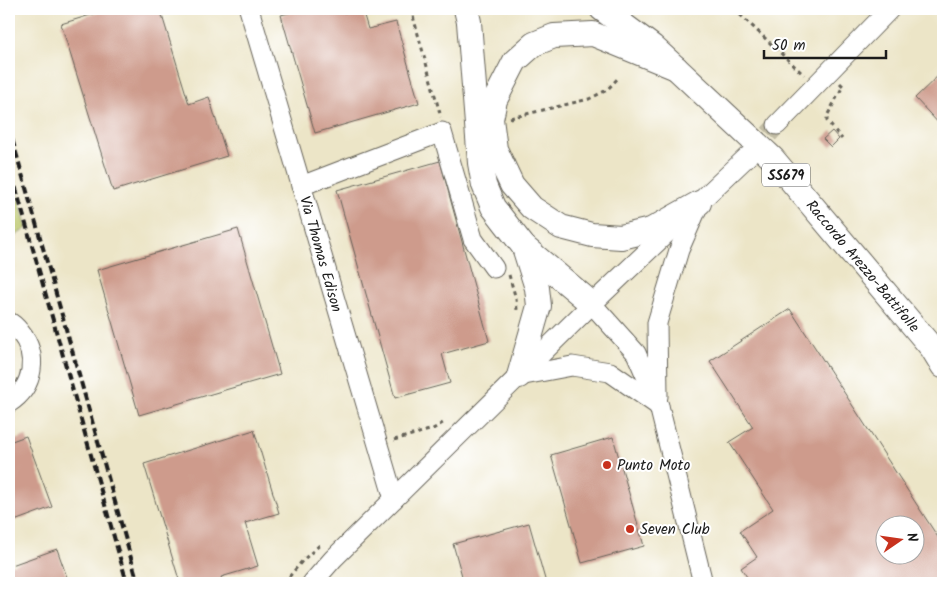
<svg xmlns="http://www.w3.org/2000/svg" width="952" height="592" font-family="Kalam,sans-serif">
<rect width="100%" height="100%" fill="#fff"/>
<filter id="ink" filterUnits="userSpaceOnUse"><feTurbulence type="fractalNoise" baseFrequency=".02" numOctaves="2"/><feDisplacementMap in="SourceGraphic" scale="10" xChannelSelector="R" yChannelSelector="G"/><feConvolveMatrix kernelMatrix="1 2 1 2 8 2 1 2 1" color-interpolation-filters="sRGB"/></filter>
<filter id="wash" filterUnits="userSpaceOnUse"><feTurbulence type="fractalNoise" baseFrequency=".0096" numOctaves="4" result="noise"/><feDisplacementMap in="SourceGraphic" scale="20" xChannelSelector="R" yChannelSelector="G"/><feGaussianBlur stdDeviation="1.12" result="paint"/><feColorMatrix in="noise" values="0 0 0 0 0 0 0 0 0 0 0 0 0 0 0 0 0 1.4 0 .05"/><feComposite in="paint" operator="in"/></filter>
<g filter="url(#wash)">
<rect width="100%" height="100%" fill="#ece5c7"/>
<polygon fill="#b9c566" stroke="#6a7041" points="9,164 27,228 9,240"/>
<g id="blocks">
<g fill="#ce9b8c" fill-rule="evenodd">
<polygon points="110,9 160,9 189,104 209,97 227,156 113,191 61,24"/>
<polygon points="303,9 329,9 329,10 343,9 344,13 362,9 368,29 396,22 419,103 315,133 281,15"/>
<polygon points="943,71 943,128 915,98"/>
<polygon points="832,131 839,139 831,147 823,139"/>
<polygon points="440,161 489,341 442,354 450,383 395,398 337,190"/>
<polygon points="238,229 280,374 139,415 97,270"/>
<path d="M790,309L943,545V583H751L741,568L757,557L740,531L773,509L729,442L753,427L710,361ZM884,524H914V554H884Z"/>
<polygon points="254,430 279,513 245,523 258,566 221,577 223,583 180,583 144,464"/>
<polygon points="26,436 52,507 9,523 9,442"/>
<polygon points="613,437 644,546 582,563 551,455"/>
<polygon points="529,523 546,583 464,583 453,544"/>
<polygon points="57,549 69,583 9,583 9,566"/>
</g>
</g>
</g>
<g filter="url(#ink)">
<use href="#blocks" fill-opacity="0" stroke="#656258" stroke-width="1"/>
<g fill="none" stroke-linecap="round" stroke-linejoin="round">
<polyline stroke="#c2bda5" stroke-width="19" stroke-dasharray="19 9" stroke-linecap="butt" points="750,155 777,125"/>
<defs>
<g id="minor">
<polyline points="249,9 394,499"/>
<polyline points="777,125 890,9"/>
<polyline points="301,186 442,132 473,239 494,268"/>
<polyline points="592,304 636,353 659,406 703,583"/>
<path d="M9,322C14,324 17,328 20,332C39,355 34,387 9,403"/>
<polyline points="519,376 572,366 610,372 659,406"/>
<polyline points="658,397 657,323 679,250 696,211"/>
<polyline points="312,583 333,559 592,304 748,156"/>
</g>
<g id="major">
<polyline points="466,9 469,22 480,163 484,185 493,207 524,247 592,304"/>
<polyline points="602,9 653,47 676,68 773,159 932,348 943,366"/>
<polyline points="676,68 593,34 554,36 534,44 515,61 495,100 491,119 495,149 512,185 532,208 561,227 592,235 621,237 651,230 699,203"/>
<polyline points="519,376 539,306 537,288 524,247"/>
</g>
</defs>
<use href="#minor" stroke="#656258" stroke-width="21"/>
<use href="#major" stroke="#656258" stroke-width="26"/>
<g stroke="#656258" stroke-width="3" stroke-dasharray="4 4" stroke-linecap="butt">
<polyline points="411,9 441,117"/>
<polyline points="734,9 804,75"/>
<polyline points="670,13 674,9"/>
<polyline points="840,83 843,86 827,116 827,121 842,139"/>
<polyline points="510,118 589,99 607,90 619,77"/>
<polyline points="509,275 516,299 517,310"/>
<polyline points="394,440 433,429 446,421"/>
<polyline points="284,583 303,560 322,543"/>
</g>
<use href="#minor" stroke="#fff" stroke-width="19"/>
<use href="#major" stroke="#fff" stroke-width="24"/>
<g stroke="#1c1c1c" stroke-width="4" stroke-dasharray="8 4" stroke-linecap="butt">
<polyline points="9,128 138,583"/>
<polyline points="9,164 127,583"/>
</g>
</g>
</g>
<g fill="#c8321e" stroke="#fff" stroke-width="2">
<circle cx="607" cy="465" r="5"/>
<circle cx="630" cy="529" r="5"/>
</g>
<g text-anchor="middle" stroke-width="4" stroke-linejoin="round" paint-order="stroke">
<rect fill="#fff" stroke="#606060" stroke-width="1" x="762" y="163.5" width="48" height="23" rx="4"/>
<g font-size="14" font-weight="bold" fill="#1c1c1c">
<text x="786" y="180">SS679</text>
</g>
<g font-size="15" fill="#1c1c1c" stroke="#fff">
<text transform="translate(321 254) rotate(74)" y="5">Via Thomas Edison</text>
<text transform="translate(863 266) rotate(50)" y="5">Raccordo Arezzo-Battifolle</text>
</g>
<g font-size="15" fill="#1c1c1c" stroke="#fff" text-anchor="start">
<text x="617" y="470">Punto Moto</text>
<text x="640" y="534">Seven Club</text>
</g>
</g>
<rect width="952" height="592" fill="none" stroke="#fff" stroke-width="30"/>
<g transform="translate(900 540) rotate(77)"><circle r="24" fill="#ffffff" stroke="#a4a4a4"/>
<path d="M0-4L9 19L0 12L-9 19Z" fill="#c8321e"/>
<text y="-8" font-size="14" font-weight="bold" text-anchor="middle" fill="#1c1c1c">N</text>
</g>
<path d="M764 50v8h122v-8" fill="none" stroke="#1c1c1c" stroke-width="2.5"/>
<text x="772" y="50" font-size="15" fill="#1c1c1c" stroke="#ffffff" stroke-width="4" paint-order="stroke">50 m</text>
</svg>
